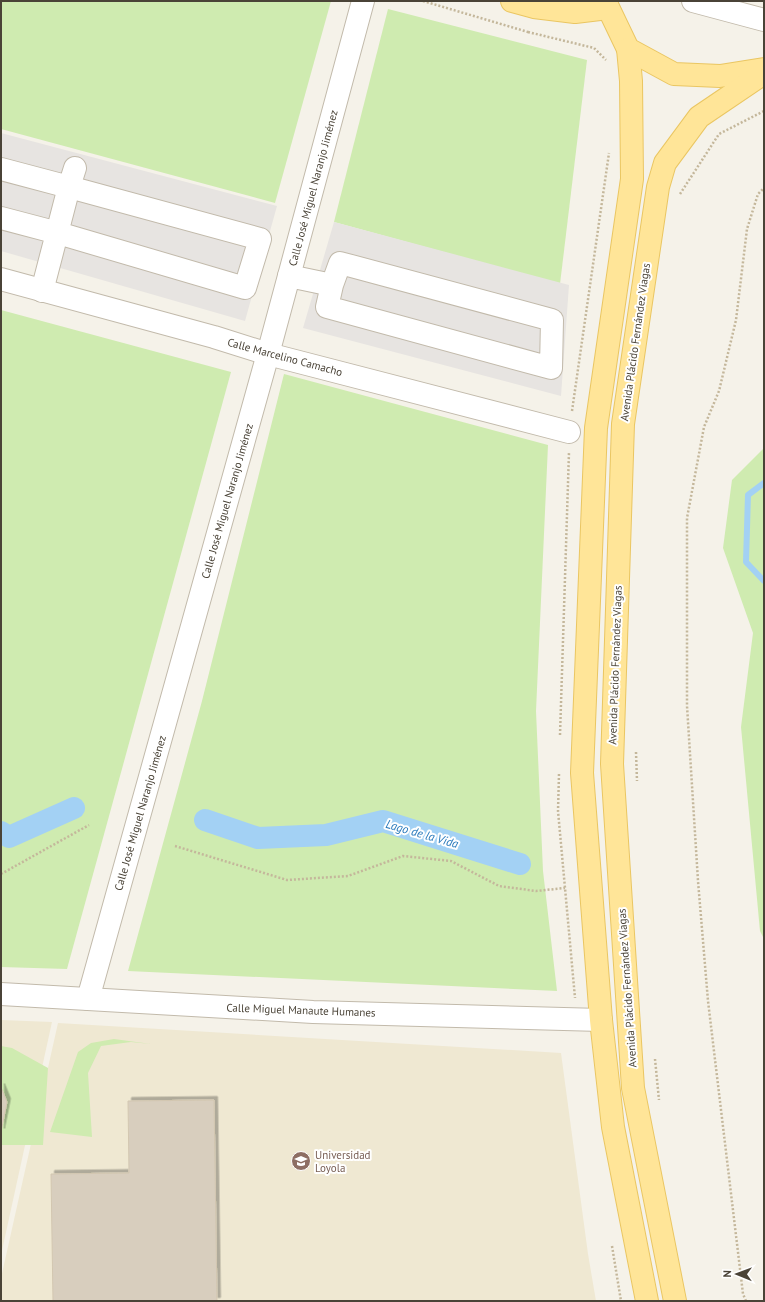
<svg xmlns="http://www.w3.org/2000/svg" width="765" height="1302" font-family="'PT Sans',sans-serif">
<defs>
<filter id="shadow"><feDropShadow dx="3.5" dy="-3.5" stdDeviation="0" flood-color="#0004"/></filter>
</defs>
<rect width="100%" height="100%" fill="#f5f2e9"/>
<g fill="#efe8d2">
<polygon points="1,1020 52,1022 1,1255"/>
<polygon points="58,1023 561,1053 588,1254 596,1301 1,1301 1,1278"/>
</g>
<g fill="#cfebb0">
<polygon points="1,1 331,1 275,203 1,129"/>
<polygon points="388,9 587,60 560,284 334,222"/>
<polygon points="1,310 231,372 67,969 1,967"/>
<polygon points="284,374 548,445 536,711 543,871 557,991 128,971 202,701"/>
<polygon points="764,448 764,939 760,931 741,727 753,633 723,548 732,480"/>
<polygon points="114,1039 151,1044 131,1042 101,1046 88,1073 92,1137 50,1132 78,1052 91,1043"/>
<polygon points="1,1046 12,1048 48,1068 43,1145 1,1145 1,1132 7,1102 1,1087"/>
</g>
<g fill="#e7e4e1">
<polygon points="1,133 277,206 245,321 1,251"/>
<polygon points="334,222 569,285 561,396 303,328"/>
</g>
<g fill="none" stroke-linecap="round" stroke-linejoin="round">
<polyline stroke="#a3d1f4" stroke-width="6" points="764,483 748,495 746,562 764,581"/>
<g stroke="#a3d1f4" stroke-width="22">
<polyline points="205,820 258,838 326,835 383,821 520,864"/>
<polyline points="1,832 9,837 74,808"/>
</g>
</g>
<g fill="#d8cebe" stroke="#d3c7b1" filter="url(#shadow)">
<polygon points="1,1087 7,1102 1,1132"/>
<polygon points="214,1100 217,1301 53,1301 51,1174 129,1173 128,1101"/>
</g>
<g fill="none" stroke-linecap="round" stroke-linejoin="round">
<defs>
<g id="minor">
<polyline points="693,1 764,20"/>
<polyline points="1,169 69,187 75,168"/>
<polyline points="1,218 58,233 245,288 260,239 69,187 42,291"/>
<polyline points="289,276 332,285 327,307 551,368 552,320 340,263 332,285"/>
<polyline points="1,279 214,337 268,354 569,432"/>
<polyline points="1,994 313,1012 601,1020"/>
<polyline points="88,999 268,354 363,1"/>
</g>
<g id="major">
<polyline points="512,1 534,7 575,12 608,8"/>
<polyline points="605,1 628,49 674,74 720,76 764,69"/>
<polyline points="628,49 631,81 632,179 596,428 582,773 601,1020 613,1127 647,1301"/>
<polyline points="675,1301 633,1088 612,764 623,424 658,187 665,163 699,117 764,73"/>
</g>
</defs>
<use href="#minor" stroke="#c2baab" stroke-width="24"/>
<use href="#major" stroke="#eac662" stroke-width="24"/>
<g stroke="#c4b79b" stroke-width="2.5" stroke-dasharray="2 2" stroke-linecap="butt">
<polyline points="423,1 528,32 528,31"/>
<polyline points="528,32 594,48 606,60"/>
<polyline points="680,194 719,134 764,111"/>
<polyline points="572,411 609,153"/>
<polyline points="560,735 569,452"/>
<polyline points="636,752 637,781"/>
<polyline points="559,774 558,811 575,998"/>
<polyline points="175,846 287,880 348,876 403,856 451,861 499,886 536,891 565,888"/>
<polyline points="1,874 89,825"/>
<polyline points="655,1059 659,1100"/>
<polyline points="612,1246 621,1301"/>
<polyline points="746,1301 743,1294 708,1001 698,881 687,706 687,518 704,427 719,391 736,320 747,229 758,194 764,188"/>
</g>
<use href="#minor" stroke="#fff" stroke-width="22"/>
<use href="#major" stroke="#ffe598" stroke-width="22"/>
</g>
<defs>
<symbol id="university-disc" viewBox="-11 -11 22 22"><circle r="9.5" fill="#8d6e63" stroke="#fff"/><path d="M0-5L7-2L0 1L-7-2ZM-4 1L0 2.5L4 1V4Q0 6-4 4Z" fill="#fff"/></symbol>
</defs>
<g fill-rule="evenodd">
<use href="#university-disc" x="290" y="1150" width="22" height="22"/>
</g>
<g text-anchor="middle" stroke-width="4" stroke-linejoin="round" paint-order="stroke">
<g font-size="11" fill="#4a4337" stroke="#fff">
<text transform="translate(313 188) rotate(-75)" y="4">Calle José Miguel Naranjo Jiménez</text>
<text transform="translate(635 342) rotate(-82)" y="4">Avenida Plácido Fernández Viagas</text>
<text transform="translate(285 357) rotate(15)" y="4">Calle Marcelino Camacho</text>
<text transform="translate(227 501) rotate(-74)" y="4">Calle José Miguel Naranjo Jiménez</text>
<text transform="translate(615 665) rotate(-88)" y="4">Avenida Plácido Fernández Viagas</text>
<text transform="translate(140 813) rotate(-74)" y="4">Calle José Miguel Naranjo Jiménez</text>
<text transform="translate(627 988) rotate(-94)" y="4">Avenida Plácido Fernández Viagas</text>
<text transform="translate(301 1010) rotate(2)" y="4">Calle Miguel Manaute Humanes</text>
</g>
<g font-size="11" fill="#785e54" stroke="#fff" text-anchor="start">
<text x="315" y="1159">Universidad<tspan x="315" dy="13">Loyola</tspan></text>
</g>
<g font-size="12" font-style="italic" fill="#297abc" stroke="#fff">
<text transform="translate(422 834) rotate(16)" y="4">Lago de la Vida</text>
</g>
</g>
<rect width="765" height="1302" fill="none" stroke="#4a4337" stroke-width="4"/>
<g transform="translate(737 1274) rotate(271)" stroke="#ffffff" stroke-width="3" paint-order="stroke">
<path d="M0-3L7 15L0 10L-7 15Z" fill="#4a4337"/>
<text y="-6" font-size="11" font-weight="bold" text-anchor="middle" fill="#4a4337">N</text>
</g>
</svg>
